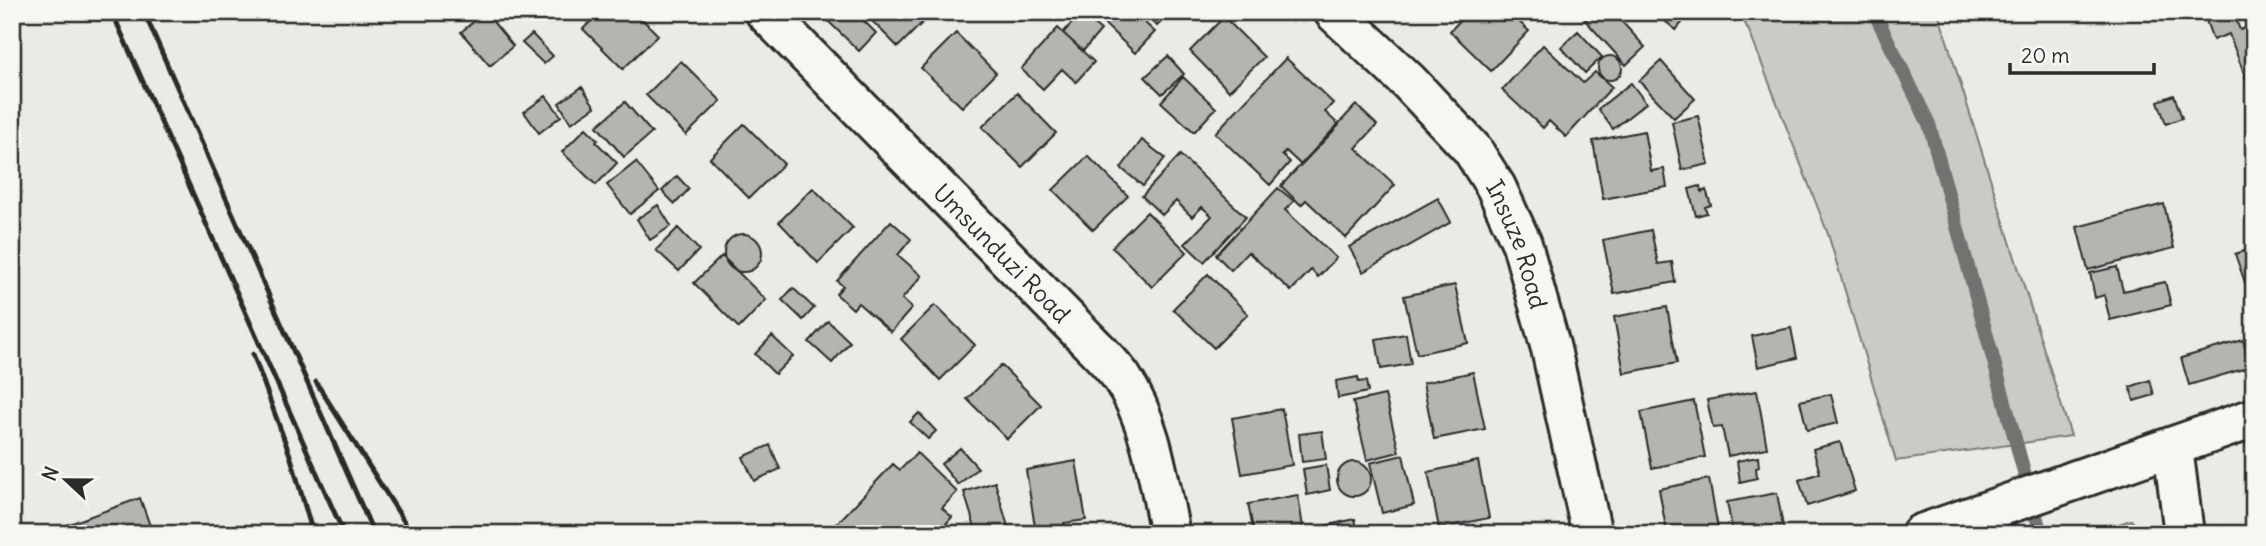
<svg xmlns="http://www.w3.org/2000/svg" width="2266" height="546" font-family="Delius,sans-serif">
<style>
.green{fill:#cacac7;stroke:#7a7a79;stroke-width:2}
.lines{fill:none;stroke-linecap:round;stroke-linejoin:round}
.stream{stroke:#727270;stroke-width:14}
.building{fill:#b4b4b1;stroke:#2b2b2b;stroke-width:2}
.minor-casing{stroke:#2b2b2b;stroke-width:44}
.minor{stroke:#f6f6f2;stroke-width:38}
.rail{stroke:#2b2b2b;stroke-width:5}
.labels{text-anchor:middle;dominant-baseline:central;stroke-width:5;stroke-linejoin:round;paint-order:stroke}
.street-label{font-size:24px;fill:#2b2b2b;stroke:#f6f6f2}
</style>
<rect width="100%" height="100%" fill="#eaeae6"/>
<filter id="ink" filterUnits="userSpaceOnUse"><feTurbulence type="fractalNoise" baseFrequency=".0143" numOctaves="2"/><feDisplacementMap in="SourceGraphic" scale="14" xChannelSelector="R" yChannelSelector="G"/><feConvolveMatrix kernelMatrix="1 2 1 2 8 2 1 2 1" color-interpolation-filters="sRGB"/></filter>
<g filter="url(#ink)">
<path class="green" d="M1739 12H1938L2071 436 1896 461 1828 234 1749 31Z
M2131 520 2145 534H2088Z"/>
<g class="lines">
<path class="stream" d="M1874 12 1929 124 2041 534"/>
</g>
<path class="building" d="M485 12 513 46 490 66 461 32Z
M600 12H635L658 35 623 69 583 29Z
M836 12H855L876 33 859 51 828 21Z
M863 12H932V13L898 47Z
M1092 12H1133L1155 32 1135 53Z
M1144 12H1171L1157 26Z
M1468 12H1509L1529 31 1491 71 1450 31Z
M1594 12H1613L1645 47 1626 65 1585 20Z
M1672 12 1690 13 1676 30 1665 21Z
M2203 12H2233L2240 30 2254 25V100L2229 34 2213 40Z
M1081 13 1101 30 1083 51 1063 33Z
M1224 17 1264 57 1229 91 1190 51Z
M1058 28 1094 62 1076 82 1062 69 1043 89 1021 69Z
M1578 31 1602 57 1585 73 1561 47Z
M956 33 996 73 962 107 921 68Z
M532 34 553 56 544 64 522 43Z
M1543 45 1583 83 1595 72 1612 87 1566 137 1549 121 1543 128 1502 90Z
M1598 68a12 12 0 1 1 24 0a12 12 0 1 1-24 0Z
M1168 56 1184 74 1162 94 1145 77Z
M1286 58 1333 103 1325 112 1339 125 1301 165 1286 151 1282 155 1290 162 1270 185 1215 133Z
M681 61 721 101 686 135 646 95Z
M1661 61 1695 99 1674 118 1639 81Z
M1183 77 1216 108 1194 132 1161 102Z
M1631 83 1646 103 1613 129 1598 109Z
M582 87 595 107 571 123 559 103Z
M1017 93 1056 133 1022 167 982 127Z
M2174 95 2182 118 2166 124 2158 101Z
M546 96 561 116 539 133 524 112Z
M625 102 652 133 624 157 597 126Z
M1356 105 1377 125 1356 148 1395 185 1346 238 1306 200 1301 205 1281 186Z
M1698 116 1709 164 1682 170 1672 122Z
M744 124 784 164 749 198 710 158Z
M586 128 598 140 596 142 617 163 596 185 562 152Z
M1644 131 1651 171 1664 169 1667 187 1603 199 1593 141Z
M1142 140 1165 158 1143 186 1121 168Z
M1180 155 1246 217 1204 262 1185 244 1212 216 1202 207 1192 217 1176 201 1162 215 1142 196Z
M1088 156 1128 196 1093 230 1053 190Z
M636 162 659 191 630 214 607 185Z
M677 176 689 189 675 204 662 191Z
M1700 186 1702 192 1706 190 1711 205 1705 207 1707 213 1696 216 1689 189Z
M813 188 853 228 818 263 779 222Z
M1278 188 1294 201 1285 210 1336 258 1318 277 1311 270 1291 291 1248 252 1231 270 1216 255Z
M1438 198 1451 222 1363 272 1349 247Z
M2164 204 2174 248 2088 270 2077 227Z
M658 205 671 226 650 240 637 219Z
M1147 212 1187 252 1152 287 1112 247Z
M891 221 911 239 898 255 922 276 902 299 912 308 891 332 858 303 853 309 836 294 843 286 837 281Z
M678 228 699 250 679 271 656 250Z
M1651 230 1658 264 1672 262 1675 282 1614 294 1603 240Z
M724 253a19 19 0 1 1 38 0a19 19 0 1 1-38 0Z
M2254 248V308L2235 254Z
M722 256 766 300 739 328 694 283Z
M2117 267 2123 291 2165 282 2171 305 2110 320 2104 295 2095 298 2090 273Z
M1208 274 1248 314 1214 348 1173 309Z
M1455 285 1468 343 1417 354 1404 296Z
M793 288 814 308 803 320 782 300Z
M935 305 975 345 940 380 901 339Z
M1667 307 1677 363 1624 373 1614 317Z
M828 321 850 342 832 363 809 342Z
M1791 328 1797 358 1758 367 1752 336Z
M1406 334 1411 364 1381 369 1376 339Z
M772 336 793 356 775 374 755 354Z
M2243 340 2250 367 2189 385 2181 358Z
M1001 365 1041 405 1007 439 967 399Z
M1473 372 1485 429 1434 439 1423 383Z
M1358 377 1359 382 1366 381 1368 392 1338 398 1336 381Z
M2150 380 2154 395 2134 401 2130 387Z
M1757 391 1767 448 1728 456 1722 427 1713 428 1707 400Z
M1831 394 1838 423 1807 430 1800 401Z
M1385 395 1399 452 1367 460 1353 402Z
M1694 401 1705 457 1652 468 1641 412Z
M1282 409 1292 465 1242 474 1232 418Z
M919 413 936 431 928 439 910 422Z
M1322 431 1326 459 1302 462 1299 434Z
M1840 442 1855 491 1807 506 1799 480 1820 473 1813 449Z
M770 445 780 469 754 481 743 457Z
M960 448 978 468 958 485 941 464Z
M917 453 957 492 942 508 952 517 937 534 922 532 920 534H827L893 464 900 470Z
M1403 455 1414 505 1382 513 1370 463Z
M1758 457 1759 467 1756 468 1757 478 1740 482 1737 461Z
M1076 461 1086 520 1064 523 1066 534H1040L1039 526 1035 527 1026 470Z
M1478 461 1489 518 1439 528 1428 472Z
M1337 479a17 17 0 1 1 34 0a17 17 0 1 1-34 0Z
M1326 465 1330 490 1307 495 1303 469Z
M1709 479 1719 534H1667L1659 489Z
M995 482 1009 530 997 534H977L964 492Z
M1777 493 1784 532 1733 534 1727 502Z
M1298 495 1304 534H1254L1248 504Z
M140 498 153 534H42Z
M1355 519 1358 534H1307L1306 530Z"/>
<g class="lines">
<g class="minor-casing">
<g id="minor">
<path id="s1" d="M765 12 1078 330C1092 345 1110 361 1122 378 1152 423 1159 482 1170 534"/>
<path id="s2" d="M1334 12 1409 82 1472 149 1496 187 1522 244 1551 349 1592 534"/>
<path d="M2173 448 2184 534"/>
<path d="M1921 534 2254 418"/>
</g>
</g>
<use href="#minor" class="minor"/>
<path class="rail" d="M112 12 344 534
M144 12 374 534
M253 354 291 458 313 534
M316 382 412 534"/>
</g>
</g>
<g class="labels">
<g class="street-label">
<text stroke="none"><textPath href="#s2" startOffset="301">Insuze Road</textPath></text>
<text stroke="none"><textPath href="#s1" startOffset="338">Umsunduzi Road</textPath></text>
</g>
</g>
<rect width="2266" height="546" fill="none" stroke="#f6f6f2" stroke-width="42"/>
<rect x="21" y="21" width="2224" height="504" fill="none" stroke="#2b2b2b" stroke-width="2.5" filter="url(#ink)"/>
<g transform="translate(66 480) rotate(292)" stroke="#f6f6f2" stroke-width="5" paint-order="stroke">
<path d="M0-5L12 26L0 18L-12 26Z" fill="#2b2b2b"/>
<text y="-10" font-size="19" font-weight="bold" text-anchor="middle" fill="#2b2b2b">N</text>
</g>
<path d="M2010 63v10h144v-10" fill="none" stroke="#2b2b2b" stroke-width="3.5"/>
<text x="2021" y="63" font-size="21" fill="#2b2b2b" stroke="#f6f6f2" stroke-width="5" paint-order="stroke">20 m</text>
</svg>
